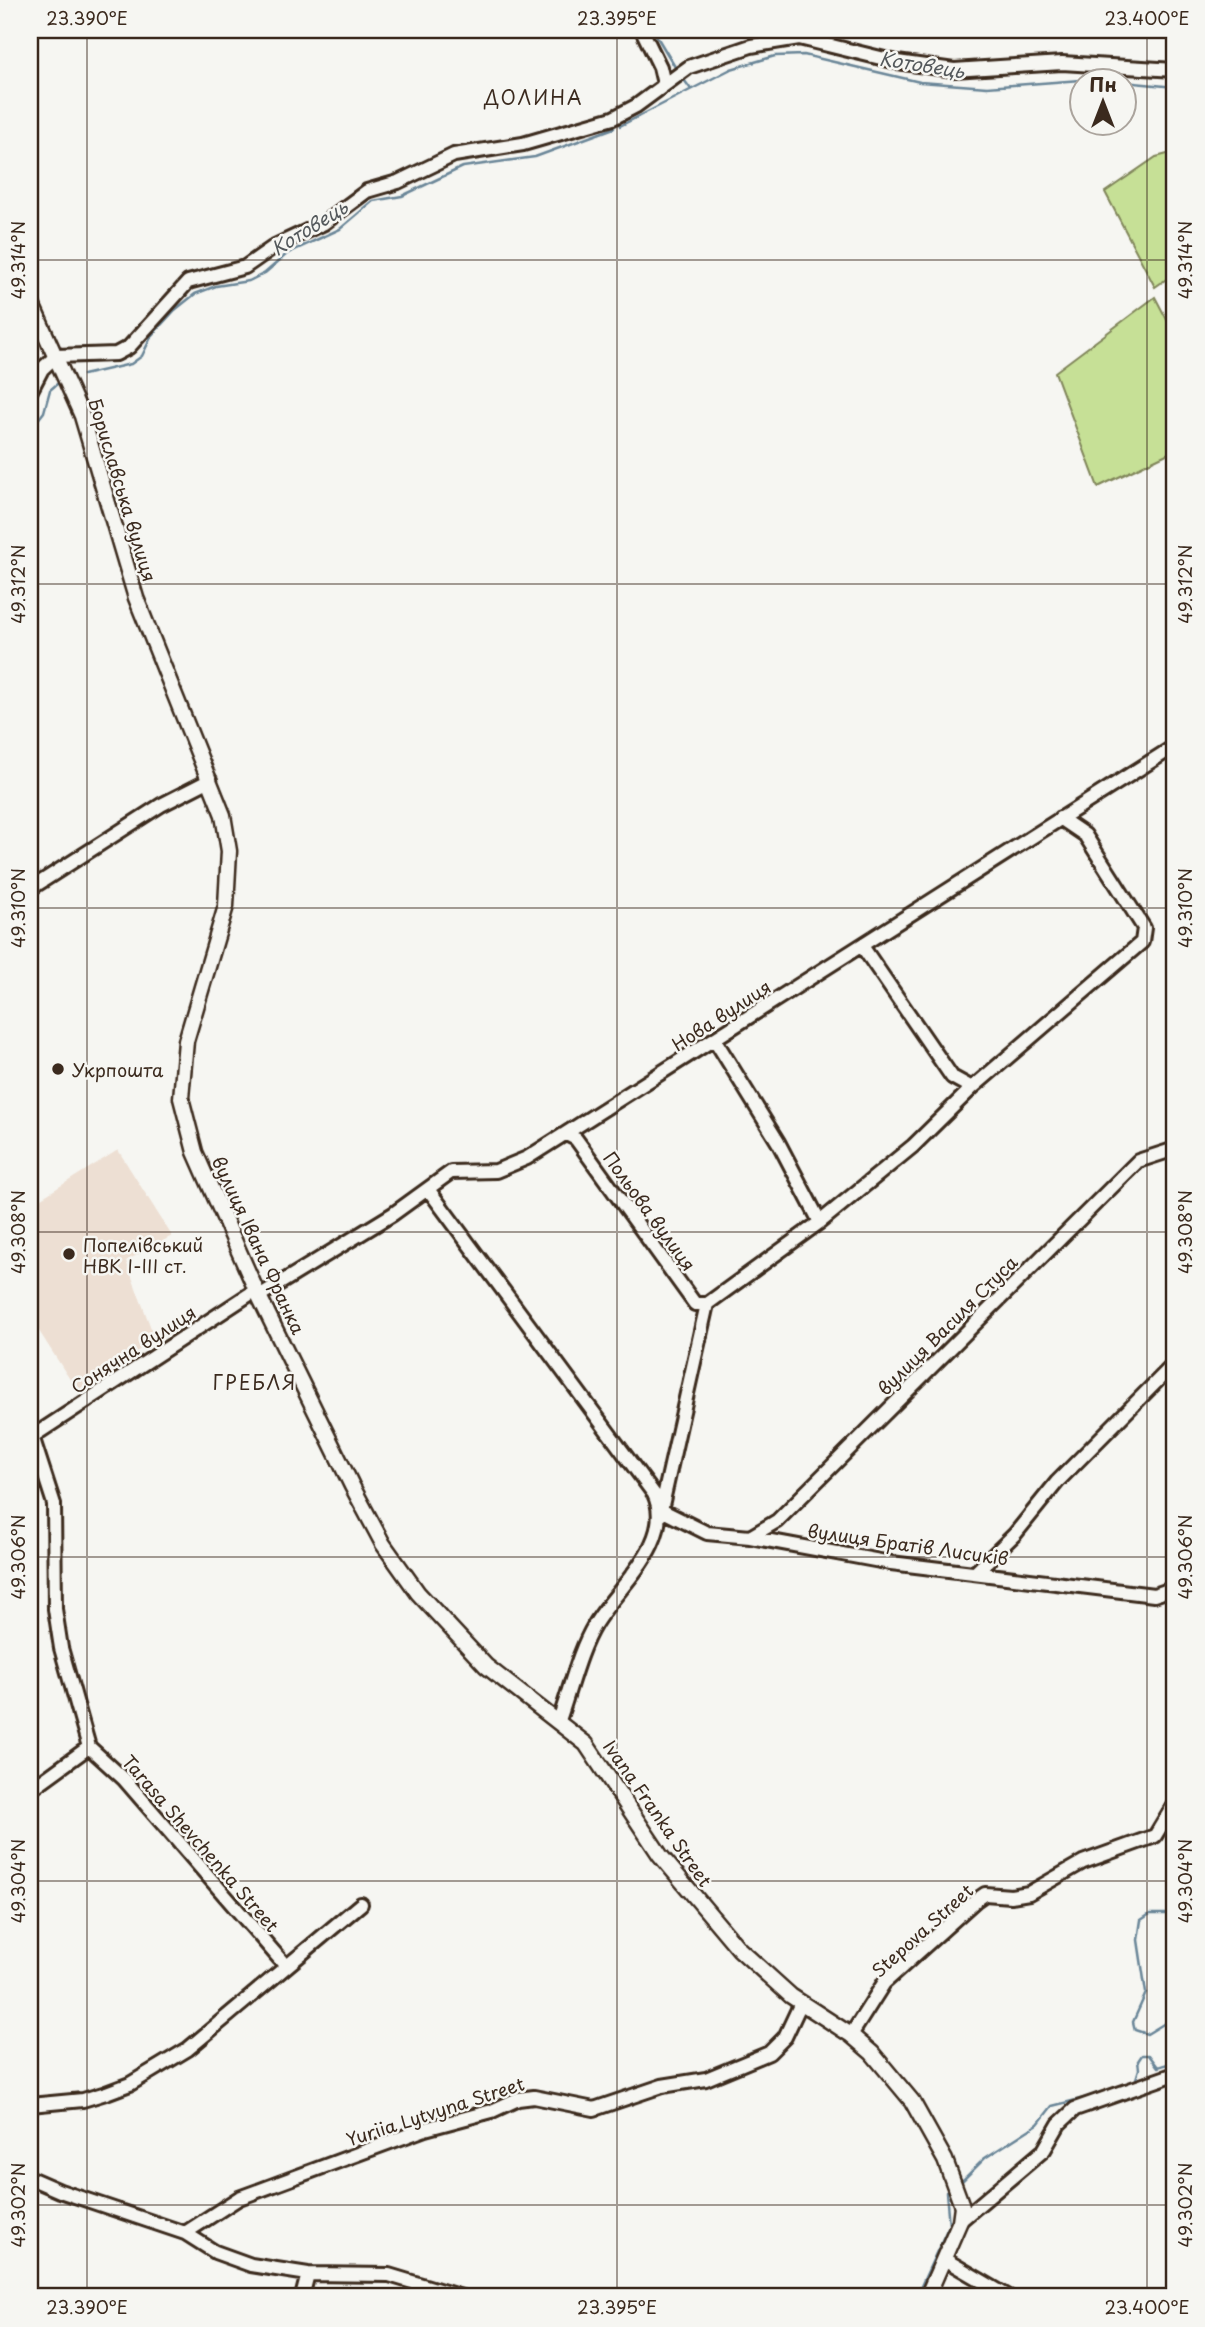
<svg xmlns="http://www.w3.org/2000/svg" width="1205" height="2327" font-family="'Playpen Sans',sans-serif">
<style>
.built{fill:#eddfd3}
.green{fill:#c6e096;stroke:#80855a;stroke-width:2}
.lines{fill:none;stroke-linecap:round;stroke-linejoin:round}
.stream{stroke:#6a8698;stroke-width:2.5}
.minor-casing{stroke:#3b2a1e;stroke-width:18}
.major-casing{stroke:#3b2a1e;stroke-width:19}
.minor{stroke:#f6f6f2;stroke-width:12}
.major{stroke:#f6f6f2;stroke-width:14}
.ticks{fill:none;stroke:#3b2a1e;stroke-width:2;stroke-opacity:0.45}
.poi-dot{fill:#3b2a1e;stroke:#f6f6f2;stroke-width:2.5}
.labels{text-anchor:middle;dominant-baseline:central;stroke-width:5;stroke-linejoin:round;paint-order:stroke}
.street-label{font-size:18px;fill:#3b2a1e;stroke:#f6f6f2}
.poi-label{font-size:18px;fill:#3b2a1e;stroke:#f6f6f2;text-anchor:start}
.water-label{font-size:19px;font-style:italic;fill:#53585b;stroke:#f6f6f2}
.neighbourhood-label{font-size:19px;letter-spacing:2px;fill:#3b2a1e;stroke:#f6f6f2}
.neatline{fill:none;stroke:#3b2a1e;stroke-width:2.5}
.ticks-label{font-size:18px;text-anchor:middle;fill:#3b2a1e}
</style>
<rect width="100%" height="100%" fill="#f6f6f2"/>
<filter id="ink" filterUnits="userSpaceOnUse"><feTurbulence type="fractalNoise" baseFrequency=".0143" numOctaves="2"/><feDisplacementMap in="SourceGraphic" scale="14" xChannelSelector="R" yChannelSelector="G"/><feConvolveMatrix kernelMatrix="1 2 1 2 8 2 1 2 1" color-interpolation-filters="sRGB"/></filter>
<g filter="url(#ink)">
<path class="built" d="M118 1150 172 1236 126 1261 155 1339 78 1392 30 1317V1205Z"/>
<path class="green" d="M1175 152V273L1155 287 1105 192 1156 157Z
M1155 297 1175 335V450L1098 487 1055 372Z"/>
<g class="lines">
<path class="stream" d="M653 30 678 72
M682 77 690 88
M1124 82 1175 87
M620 126 731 69 775 56 804 55 920 82 987 87 1094 79 1112 80
M83 375 131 364 142 356 152 335 175 310 195 294 216 286 249 281 265 273 288 253 340 229 373 201 402 196 463 167 535 157 614 128
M30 430 44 412 50 390 57 384
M1175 1914H1150L1141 1920 1138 1940 1146 1993 1133 2022 1135 2030 1147 2034 1175 2017
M1135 2082 1139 2069 1138 2061 1142 2055H1149L1158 2067 1171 2063 1175 2058
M960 2183 985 2158 1038 2124 1052 2106 1104 2093
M916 2297 949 2225 946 2192 949 2191"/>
<g class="minor-casing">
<path id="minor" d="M642 30 660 67 664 84
M30 392 42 369 56 356 116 354 129 347 188 282 245 267 275 246 324 223 367 191 398 182 454 155 523 144 613 118 636 106 689 67 751 46 799 38 897 62 954 70 1062 63 1175 70
M1060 818 1085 835 1144 928 1142 942 972 1088 913 1146 820 1222 707 1304 661 1510 707 1533 750 1537 891 1563 1154 1595 1175 1588
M30 889 161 805 210 780
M862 946 952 1077 972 1088
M715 1040 778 1142 820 1222
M566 1134 576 1139 695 1304H707
M428 1189 654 1494C676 1541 617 1587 595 1624 578 1652 570 1690 559 1720
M259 1296 393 1214 451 1172 496 1171 527 1158 1175 746
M32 1436 54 1504 55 1609 61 1648 89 1747 124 1779 285 1965
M30 1438 256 1290
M750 1537 777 1521 1138 1161 1175 1149
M976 1572 1015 1534 1057 1482 1175 1363
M30 1790 89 1747
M851 2035 884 1983 975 1901 985 1894 1011 1896 1029 1893 1083 1862 1155 1836 1175 1803
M30 2105 83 2100 106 2093 130 2084 188 2049 361 1904
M30 2178 60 2191 185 2233 215 2252 251 2265 308 2274 389 2275 462 2297
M960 2221 1044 2150 1059 2124 1075 2109 1175 2074
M185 2233 239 2198 425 2129 492 2111 518 2099 534 2097 594 2109 662 2086 706 2079 769 2053 785 2037 801 2003
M944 2259 1009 2297
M302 2297 308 2274"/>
</g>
<g class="major-casing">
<path id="major" d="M30 300 82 416 136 598 223 815 229 851 226 906 186 1041 181 1098 195 1152 256 1290 352 1486 383 1544 418 1593 486 1666 586 1744 660 1855 739 1949 791 1996 851 2035 872 2053 912 2101 945 2160 962 2206 960 2221 927 2297"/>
</g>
<use href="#minor" class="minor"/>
<use href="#major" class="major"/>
</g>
</g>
<path class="ticks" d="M87 30V2297M617 30V2297M1147 30V2297M30 260H1175M30 584H1175M30 908H1175M30 1232H1175M30 1557H1175M30 1881H1175M30 2205H1175"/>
<g class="poi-dot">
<circle cx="58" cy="1069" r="7"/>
<circle cx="69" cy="1254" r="7"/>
</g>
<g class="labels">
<g class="street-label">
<text transform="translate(123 490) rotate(73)">Бориславська вулиця</text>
<text transform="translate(721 1015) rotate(-33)">Нова вулиця</text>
<text transform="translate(650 1211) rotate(54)">Польова вулиця</text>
<text transform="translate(259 1245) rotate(65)">вулиця Івана Франка</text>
<text transform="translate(947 1325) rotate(-45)">вулиця Василя Стуса</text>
<text transform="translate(133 1349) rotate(-33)">Сонячна вулиця</text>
<text transform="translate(908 1544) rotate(8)">вулиця Братів Лисиків</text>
<text transform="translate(658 1813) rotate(55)">Ivana Franka Street</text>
<text transform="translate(201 1843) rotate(49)">Tarasa Shevchenka Street</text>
<text transform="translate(922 1930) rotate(-42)">Stepova Street</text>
<text transform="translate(435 2111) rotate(-18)">Yuriia Lytvyna Street</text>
</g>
<g class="poi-label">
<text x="72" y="1069">Укрпошта</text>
<text x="83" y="1244">Попелівський<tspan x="83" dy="21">НВК І-ІІІ ст.</tspan></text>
</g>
<g class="water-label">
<text transform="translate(922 64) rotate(9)">Котовець</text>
<text transform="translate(309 227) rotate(-32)">Котовець</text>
</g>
<g class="neighbourhood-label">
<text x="534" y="97">ДОЛИНА</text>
<text x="255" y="1382">ГРЕБЛЯ</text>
</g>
</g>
<rect width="1205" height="2327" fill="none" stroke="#f6f6f2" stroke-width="77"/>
<g transform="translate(1103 102)"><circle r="33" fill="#f6f6f2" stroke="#aba49d" stroke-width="2"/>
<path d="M0-5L12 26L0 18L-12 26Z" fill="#3b2a1e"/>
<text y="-10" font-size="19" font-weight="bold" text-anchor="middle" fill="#3b2a1e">Пн</text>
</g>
<rect x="38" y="38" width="1128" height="2250" class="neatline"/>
<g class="ticks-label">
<text x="87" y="25">23.390°E</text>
<text x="617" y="25">23.395°E</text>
<text x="1147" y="25">23.400°E</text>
<text transform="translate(19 260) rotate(-90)" y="6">49.314°N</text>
<text transform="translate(1186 260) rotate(-90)" y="6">49.314°N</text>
<text transform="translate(19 584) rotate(-90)" y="6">49.312°N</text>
<text transform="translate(1186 584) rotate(-90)" y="6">49.312°N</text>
<text transform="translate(19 908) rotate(-90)" y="6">49.310°N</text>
<text transform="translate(1186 908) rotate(-90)" y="6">49.310°N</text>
<text transform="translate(19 1232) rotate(-90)" y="6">49.308°N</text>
<text transform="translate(1186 1232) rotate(-90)" y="6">49.308°N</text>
<text transform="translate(19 1557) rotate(-90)" y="6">49.306°N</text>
<text transform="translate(1186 1557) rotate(-90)" y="6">49.306°N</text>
<text transform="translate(19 1881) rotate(-90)" y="6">49.304°N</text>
<text transform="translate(1186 1881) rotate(-90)" y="6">49.304°N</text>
<text transform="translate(19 2205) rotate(-90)" y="6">49.302°N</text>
<text transform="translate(1186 2205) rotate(-90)" y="6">49.302°N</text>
<text x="87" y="2314">23.390°E</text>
<text x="617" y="2314">23.395°E</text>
<text x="1147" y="2314">23.400°E</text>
</g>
</svg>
